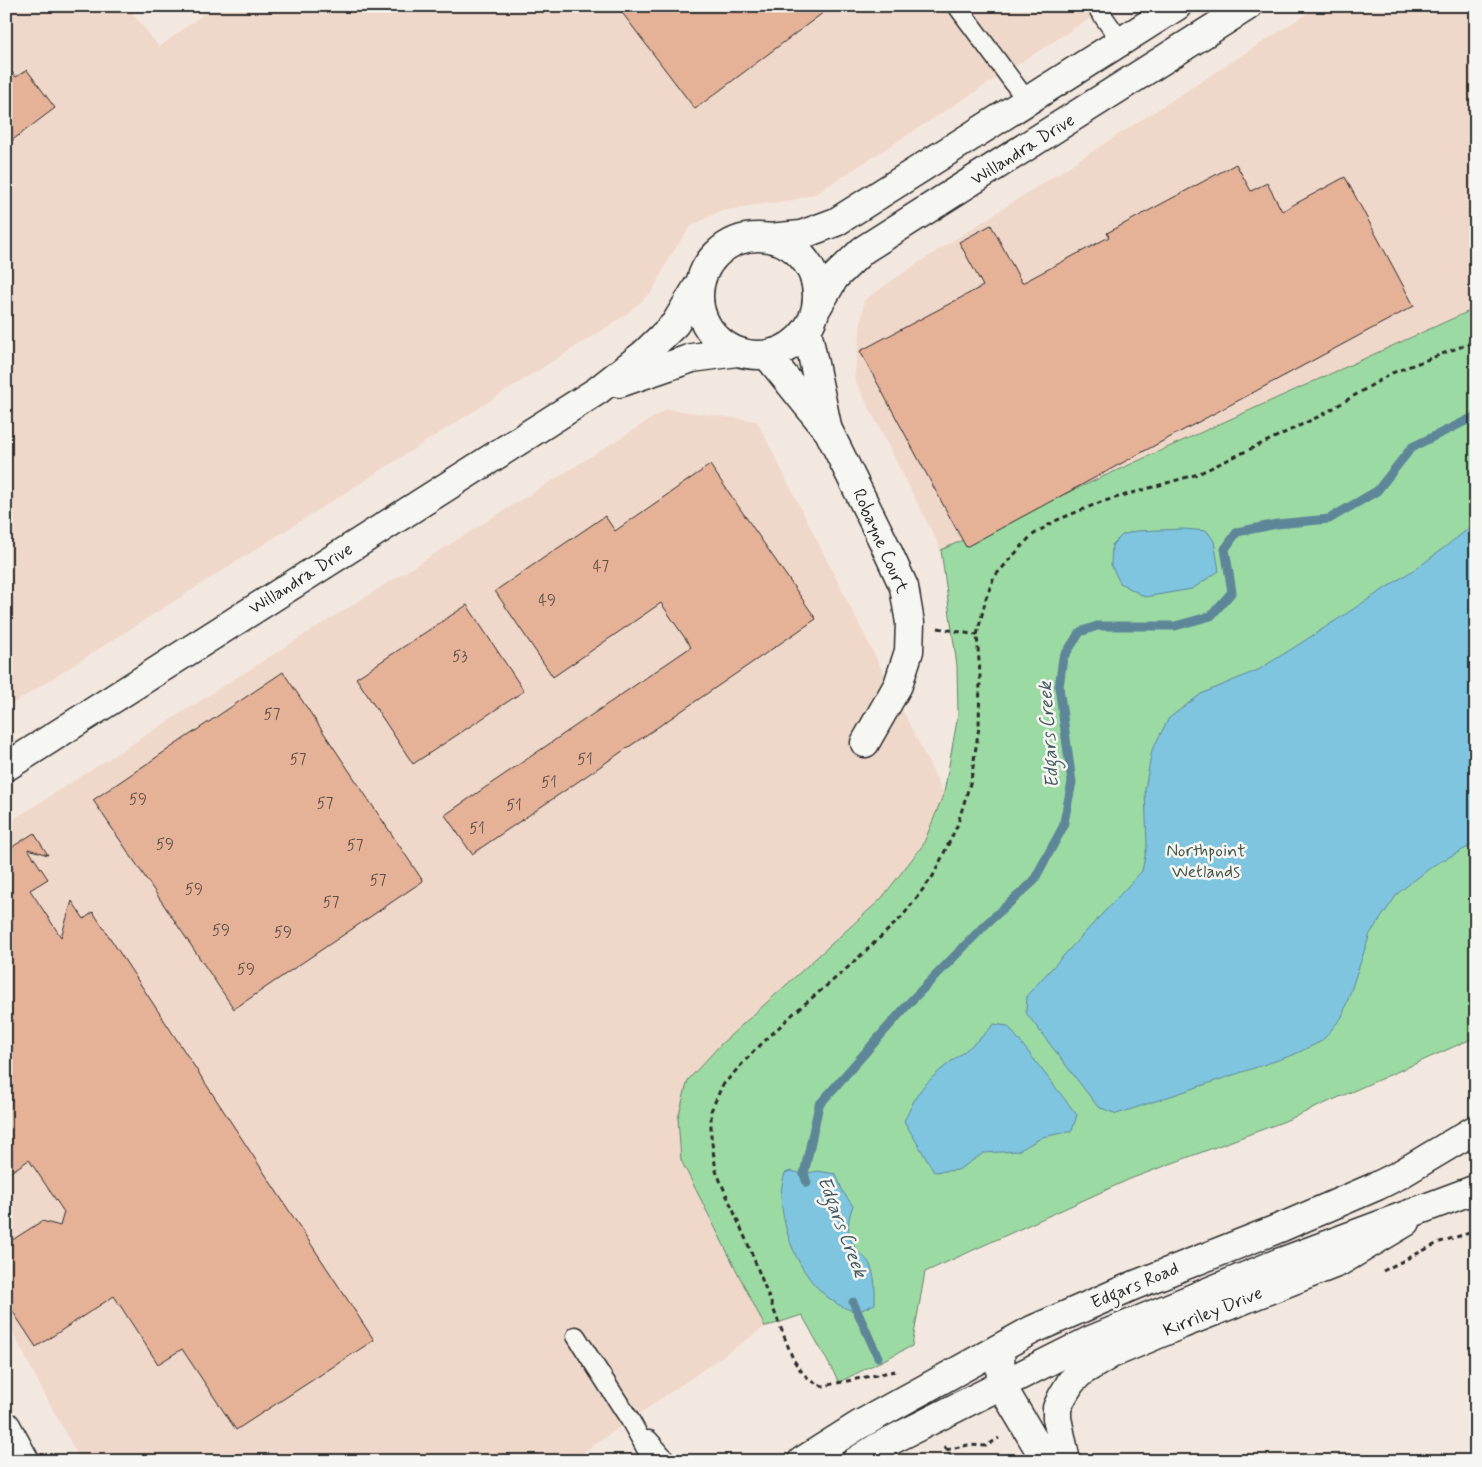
<svg xmlns="http://www.w3.org/2000/svg" width="1482" height="1467" font-family="Mynerve,sans-serif">
<style>
.built{fill:#efd8ca}
.green{fill:#9cdaa3;stroke:#648267}
.water{fill:#7fc5e0;stroke:#5d8798}
.lines{fill:none;stroke-linecap:round;stroke-linejoin:round}
.stream{stroke:#5d8798;stroke-width:9}
.building{fill:#e5b298;stroke:#2b2b2b}
.service-casing{stroke:#2b2b2b;stroke-width:21}
.minor-casing{stroke:#2b2b2b;stroke-width:31}
.primary-casing{stroke:#2b2b2b;stroke-width:31}
.path{stroke:#2b2b2b;stroke-width:3;stroke-dasharray:5 4;stroke-linecap:butt}
.service{stroke:#f6f6f2;stroke-width:18}
.minor{stroke:#f6f6f2;stroke-width:28}
.primary{stroke:#f6f6f2;stroke-width:28}
.labels{text-anchor:middle;dominant-baseline:central;stroke-width:5;stroke-linejoin:round;paint-order:stroke}
.number-label{font-size:15px;fill:#5a4d46}
.street-label{font-size:18px;fill:#2b2b2b;stroke:#f6f6f2}
.park-label{font-size:18px;fill:#475749;stroke:#f6f6f2}
.water-label{font-size:19px;font-style:italic;fill:#445961;stroke:#f6f6f2}
</style>
<rect width="100%" height="100%" fill="#f3e8e0"/>
<filter id="ink" filterUnits="userSpaceOnUse"><feTurbulence type="fractalNoise" baseFrequency=".02" numOctaves="2"/><feDisplacementMap in="SourceGraphic" scale="10" xChannelSelector="R" yChannelSelector="G"/><feConvolveMatrix kernelMatrix="1 2 1 2 8 2 1 2 1" color-interpolation-filters="sRGB"/></filter>
<g filter="url(#ink)">
<path class="built" d="M6 6H127L159 47 214 6H1109L817 193 787 202 769 203 720 211 691 226 669 258 653 291 624 316 6 708Z
M1319 6H1476V308L941 550 854 378 864 300 918 263Z
M667 409 757 421 944 793 923 845 881 899 721 1044 681 1160 765 1327 571 1461H82L77 1454 39 1384 6 1319V824L280 650Z"/>
<path class="green" d="M1476 308V1037L1285 1121 1130 1179 925 1272 912 1346 839 1382 802 1315 765 1327 681 1160 678 1118 688 1080 721 1044 881 899 923 845 944 793 958 715 957 666 941 550Z"/>
<path class="water" d="M1476 523V843L1434 865 1398 893 1370 934 1342 1017 1322 1041 1293 1055 1117 1114 1098 1107 1026 1013 1027 995 1142 871 1147 846 1145 789 1152 750 1169 718 1201 694 1258 670 1298 645 1424 563Z
M1183 529 1207 531 1214 541 1219 571 1192 589 1145 597 1120 583 1111 565 1112 545 1122 535 1136 531Z
M994 1024 1008 1026 1077 1115 1072 1131 1043 1137 1018 1151 984 1153 958 1170 934 1172 904 1121C910 1110 915 1096 923 1087 944 1063 974 1048 994 1024Z
M791 1171 804 1174 818 1171 836 1174 843 1192 853 1206C847 1220 846 1237 857 1250 861 1255 868 1259 870 1265 876 1278 875 1291 875 1304L857 1312C851 1310 844 1308 839 1305 802 1284 783 1236 781 1196 781 1188 783 1180 785 1173Z"/>
<g class="lines">
<path class="stream" d="M807 1183 804 1174 819 1105 910 1002 986 924 1033 882 1063 827 1072 782 1059 687 1063 658 1080 632 1097 626H1175L1211 616 1232 592 1225 549 1237 532 1277 524 1329 519 1377 491 1412 447 1476 416
M853 1302 878 1357"/>
</g>
<path class="building" d="M617 6H832L695 109Z
M6 65 16 77 27 70 55 108 6 145Z
M1236 164 1251 191 1267 183 1282 211 1345 177 1414 306 966 547 860 351 983 286 959 242 991 225 1022 283 1109 237 1107 233Z
M710 465 816 619 472 854 445 815 691 647 661 603 553 677 495 591 605 516 615 531Z
M467 605 524 691 413 764 356 678Z
M283 672 423 881 234 1009 93 800Z
M34 833 48 855 28 849 48 879 30 890 61 937 72 901 84 919 93 912 374 1340 236 1430 182 1349 158 1364 114 1296 36 1347 6 1301V1244L42 1221 60 1226 64 1212 29 1160 6 1175V938L9 936 6 931V851Z"/>
<g class="lines">
<g class="service-casing">
<path id="service" d="M957 6 1027 101
M1096 6 1121 42
M576 1336 630 1420 653 1461
M649 1440 667 1461"/>
</g>
<g class="minor-casing">
<path id="minor" d="M699 296a59 59 0 1 1 118 0a59 59 0 1 1-118 0Z
M769 238 801 235 836 222 1177 6
M815 311 835 277 863 250 1248 6
M807 330 827 426
M767 355 829 432 883 541 904 587 910 623 909 651 898 685 865 743
M619 383 692 358 737 352
M6 767 597 391 644 354 675 324 701 281
M1000 1348 1001 1385 1046 1461
M6 1426 25 1461
M1066 1461 1057 1418V1408L1062 1397 1071 1382 1081 1372 1111 1354 1182 1324 1339 1262 1406 1222"/>
</g>
<g class="primary-casing">
<path id="primary" d="M802 1461 859 1425 1032 1330 1135 1285 1282 1227 1377 1186 1399 1175 1476 1129
M856 1461 878 1447 1091 1340 1278 1263 1476 1189"/>
</g>
<path class="path" d="M938 628 977 635
M1383 1271 1440 1242 1476 1231
M895 1371 823 1386C808 1381 801 1372 793 1359L750 1249 716 1171 711 1136V1111L722 1086 752 1053 794 1013 844 971 902 917 933 876 957 826 971 780 979 727 980 674 977 635 986 598 994 577 1031 536 1055 521 1101 502 1198 474 1322 415 1392 373 1476 341
M944 1446 955 1461
M946 1450 968 1445 986 1446 999 1438"/>
<use href="#service" class="service"/>
<use href="#minor" class="minor"/>
<use href="#primary" class="primary"/>
</g>
</g>
<g class="labels">
<g class="number-label">
<text x="601" y="567">47</text>
<text x="547" y="601">49</text>
<text x="460" y="657">53</text>
<text x="272" y="715">57</text>
<text x="298" y="760">57</text>
<text x="585" y="760">51</text>
<text x="549" y="783">51</text>
<text x="138" y="800">59</text>
<text x="325" y="804">57</text>
<text x="514" y="806">51</text>
<text x="477" y="829">51</text>
<text x="165" y="845">59</text>
<text x="355" y="846">57</text>
<text x="378" y="881">57</text>
<text x="194" y="890">59</text>
<text x="331" y="903">57</text>
<text x="221" y="931">59</text>
<text x="283" y="933">59</text>
<text x="246" y="970">59</text>
</g>
<g class="street-label">
<text transform="translate(1023 150) rotate(-32)">Willandra Drive</text>
<text transform="translate(880 541) rotate(66)">Robayne Court</text>
<text transform="translate(301 579) rotate(-32)">Willandra Drive</text>
<text transform="translate(1135 1286) rotate(-23)">Edgars Road</text>
<text transform="translate(1213 1312) rotate(-22)">Kirriley Drive</text>
</g>
<g class="park-label">
<text x="1206" y="851">Northpoint<tspan x="1206" dy="21">Wetlands</tspan></text>
</g>
<g class="water-label">
<text transform="translate(1049 735) rotate(-94)">Edgars Creek</text>
<text transform="translate(842 1227) rotate(69)">Edgars Creek</text>
</g>
</g>
<rect width="1482" height="1467" fill="none" stroke="#f6f6f2" stroke-width="25"/>
<rect x="12" y="12" width="1457" height="1442" fill="none" stroke="#2b2b2b" stroke-width="2" filter="url(#ink)"/>
</svg>
